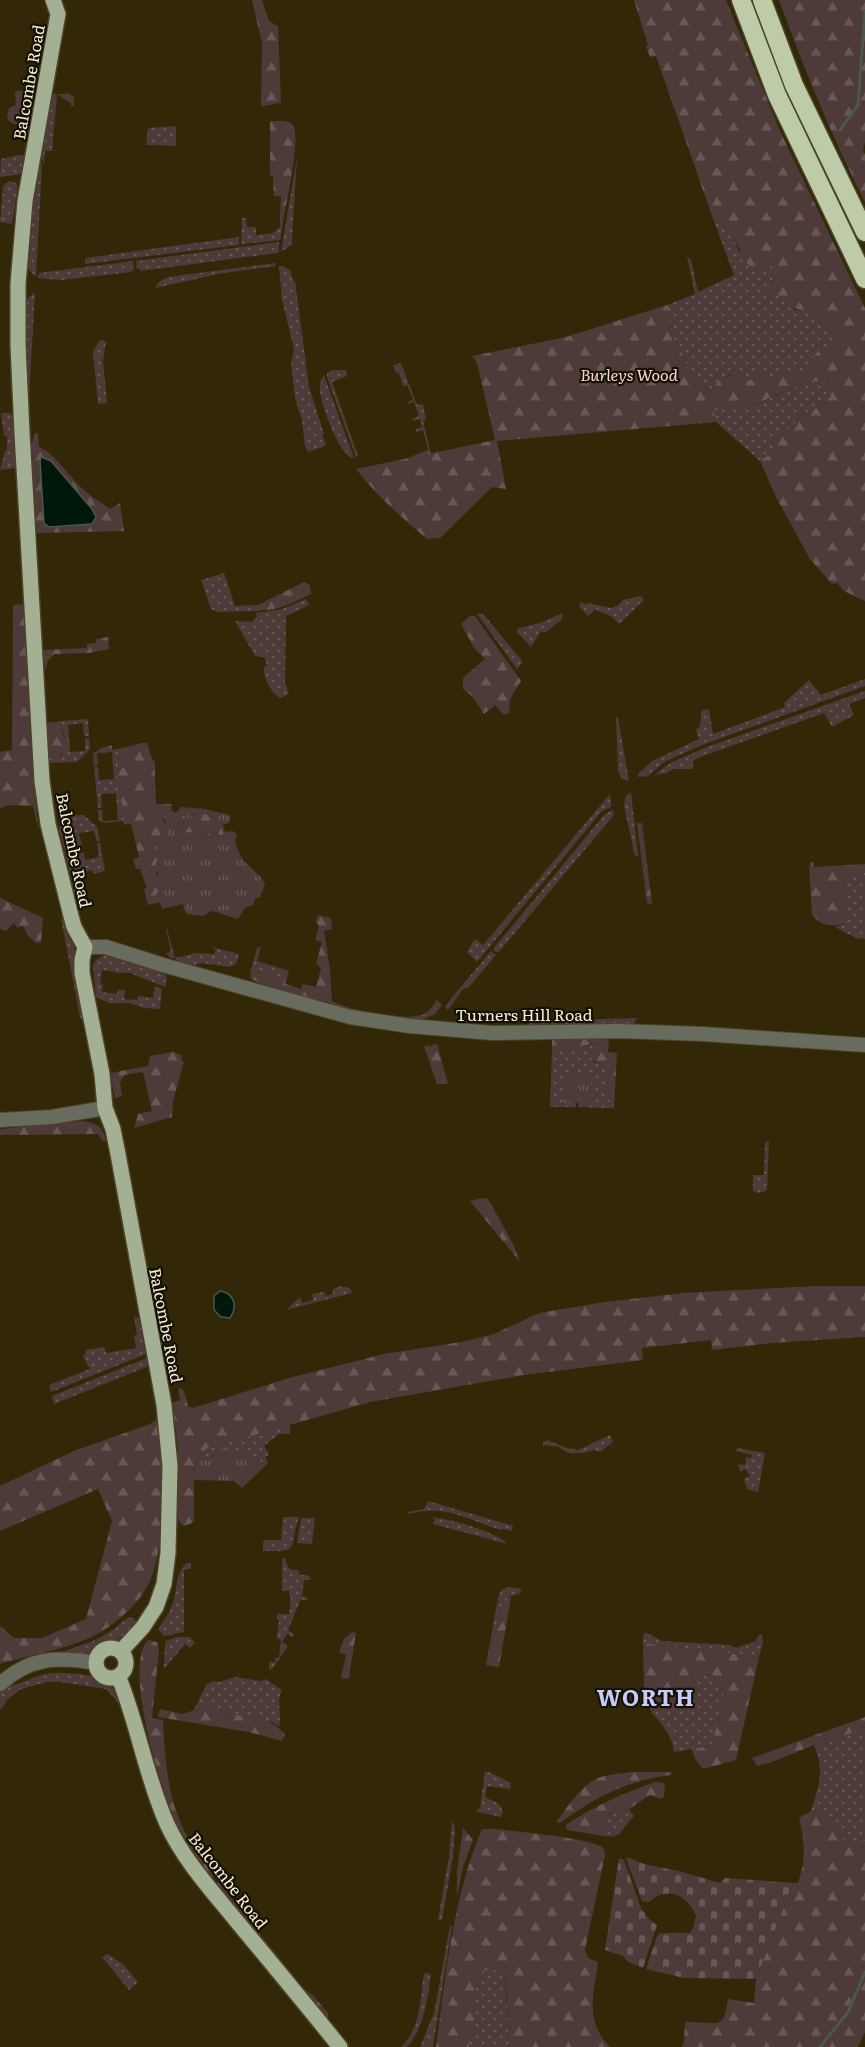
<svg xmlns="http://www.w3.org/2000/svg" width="865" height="2047" font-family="Literata,serif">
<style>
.grass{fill:url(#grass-dots)}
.forest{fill:url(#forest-firs)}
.cemetery{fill:url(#cemetery-stones)}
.park{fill:url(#park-tufts);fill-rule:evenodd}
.water{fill:#00180c;stroke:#49584a;stroke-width:1.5}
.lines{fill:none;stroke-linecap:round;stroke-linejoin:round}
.stream{stroke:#49584a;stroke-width:3}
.minor-casing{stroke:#4d4425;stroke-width:16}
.major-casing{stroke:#4d4425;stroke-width:18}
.highway-casing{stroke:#4d4425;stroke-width:21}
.minor{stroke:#676c5f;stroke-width:14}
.major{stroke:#a4b093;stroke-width:15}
.highway{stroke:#bdcba8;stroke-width:18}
.labels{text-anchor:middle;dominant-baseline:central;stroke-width:4.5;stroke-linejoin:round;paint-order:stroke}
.street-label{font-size:16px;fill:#f3eddb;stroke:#161105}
.park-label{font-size:16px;font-style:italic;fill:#fcd5d3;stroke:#161105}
.district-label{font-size:22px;font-weight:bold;letter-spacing:1.5px;fill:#c5ccf7;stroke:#161105}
</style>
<defs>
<pattern id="grass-dots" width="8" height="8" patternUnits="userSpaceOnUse" patternTransform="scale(1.5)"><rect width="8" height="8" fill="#4d3a39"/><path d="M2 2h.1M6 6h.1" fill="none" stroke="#675755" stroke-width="1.8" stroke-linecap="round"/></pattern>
<pattern id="forest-firs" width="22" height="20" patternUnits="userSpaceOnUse" patternTransform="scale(1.5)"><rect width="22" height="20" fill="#4d3a39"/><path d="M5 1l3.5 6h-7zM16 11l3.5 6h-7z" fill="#675755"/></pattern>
<pattern id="cemetery-stones" width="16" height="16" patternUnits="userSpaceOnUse" patternTransform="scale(1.5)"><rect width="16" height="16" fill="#4d3a39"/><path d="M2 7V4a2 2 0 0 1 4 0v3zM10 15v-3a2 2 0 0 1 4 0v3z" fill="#675755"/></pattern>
<pattern id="park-tufts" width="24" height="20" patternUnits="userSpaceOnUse" patternTransform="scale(1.5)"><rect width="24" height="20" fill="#4d3a39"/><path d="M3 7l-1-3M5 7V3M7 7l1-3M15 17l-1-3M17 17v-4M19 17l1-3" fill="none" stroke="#675755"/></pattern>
</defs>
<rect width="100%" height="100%" fill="#322807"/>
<path class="grass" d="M67 93 74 97V106H71V103L57 94 52 151H45L44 164 40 155 50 94H66Z
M176 126V146L146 145 148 128Z
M18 155H24L25 157 22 174 0 177 1 159Z
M38 156 42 165 36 277 28 269 26 263Z
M297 157 292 239 291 245 281 252Z
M9 181 14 182 18 186 12 224 0 222 3 186Z
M280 215 284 216 280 240 241 244 242 218H246L247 227H256V235L273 233 280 227Z
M712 216 732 234 739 252 776 261 777 276 770 283 780 296 795 310H808L828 330 845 336 816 353 799 378 771 382 768 379 750 381 732 374C722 378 717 382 711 392L697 382 670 332 669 318 672 311 667 305 695 294 687 256 691 260 698 292 734 275Z
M239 237V245L85 264V258Z
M279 242V252L277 253 140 271V269H137L136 261Z
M133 261 134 269 131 272 61 280 38 278 39 273Z
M275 263 276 266 223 273 155 288 159 282 168 277Z
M283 266 290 270 293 281H295L309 387 324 434 322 435 326 444 323 447 308 452 305 446 302 420 295 398 291 365 294 349 282 300 279 267Z
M35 292 28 416 25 412V304L27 299Z
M103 340 106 342 103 361 107 403 98 404 93 352 99 341Z
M401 363 417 405 423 404 426 420 423 421 431 454 407 458 428 450 423 430 416 432 415 430 422 427 420 419 413 421 412 419 419 416 414 402 408 404 407 402 413 400 407 385 403 386 399 373H396L393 365Z
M332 370H346L347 376 332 382 358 456 356 457 327 377V373Z
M324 375 354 458H352C339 455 317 398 320 384 321 380 322 379 324 375Z
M816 380 825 381 832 389 831 396 820 407 802 414 792 427 779 436 775 443 774 451 760 461 716 422 714 411 723 407H751L808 381Z
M1 413H10L14 416 17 468 0 470 5 451 7 449V437L4 435Z
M224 573 235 606 258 605V610L261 611 218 612 211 609 201 580Z
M641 596 644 600 619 624 611 616 598 611 596 609 588 616 579 606 581 602 586 605 588 603 611 608 617 606 623 600Z
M306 599 309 605 286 616 285 682 289 694 280 698C272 694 262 676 264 667L267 665 264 657 255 656 235 621 252 622 257 616 256 613 282 609Z
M480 613 485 616 523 662 517 669 477 614Z
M563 613 562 619 545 633 541 631 531 647 517 632V629L542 622Z
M865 679V686L702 745 664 762 648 776 638 777V774L652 761 699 739 696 730 700 726 701 713 703 710 709 709 713 734 785 707 784 703 809 680 821 695Z
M865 691V698L849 704 854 715 832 727 824 713 700 757 693 761V769H673L667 773 654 775 672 762 707 747Z
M616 717H618L629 781 622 779 618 771Z
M88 719 89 736H84L83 723 68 725 70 752 85 751V738H89L90 749 77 762 50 763 49 757 52 759 61 756C63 746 69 738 61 729L62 721Z
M112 745V750L119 749 117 785 120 793 124 819 125 823H131L124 825 123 821 104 823 99 821 98 810H102L103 821 118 820 116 793 101 794 102 807 98 808 94 767H98L99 780 114 779 112 752 97 753 98 765 94 766 93 754 101 748Z
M631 792 638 856H635L624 806 625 798Z
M610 794 611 807 602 811 477 962 467 952 475 939 483 945Z
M613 810 614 815 498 953 493 949 605 814Z
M84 815 97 827 100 841 97 842 94 831 79 833 85 860 99 857 97 844 100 843 105 871 94 874 92 870 80 873 87 898 84 900 77 902 69 868 80 867C80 852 73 840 75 826L67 821 63 824 61 836 59 830 61 816Z
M865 875V939L856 938 835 927 844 924 846 918 845 905 843 900 844 880 849 876Z
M61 919H64L68 932 74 943 75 965 85 1024 80 1017Z
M166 929H167L175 958 196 953 214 954 216 950 212 947 239 954 236 964 229 967 202 963 192 966 178 963 175 958H170L166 953 171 952Z
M261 946 257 961 289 971 285 984C277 976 261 970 250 973L257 948Z
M491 951 496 955 469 987 463 989 448 1010 445 1007 449 1001Z
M104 955H109L163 972 167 977 165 987 130 973H116V972L102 970 100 983 103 984 102 992 117 994 118 990H125L124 999 137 1000 138 996 153 998 155 986 162 989 160 1009 144 1008 130 1003H109L96 997 93 965 95 961Z
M637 1018 633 1025 526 1027 531 1021Z
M597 1042 599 1044 593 1062 599 1064H608L610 1066 607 1086 610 1101 604 1108 579 1107 578 1102 576 1103V1107H550L552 1049 588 1046Z
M765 1142H769L767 1190C763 1193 757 1194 753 1191V1175H764Z
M341 1286 350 1288 352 1293 286 1310 300 1297 302 1303 313 1300 312 1294 324 1292 326 1296 333 1294V1289Z
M134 1316 139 1318 146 1354 51 1392 49 1385 90 1369 83 1356 86 1353V1350L104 1347 106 1353 136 1348 134 1336 137 1335Z
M147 1358 149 1366 54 1404 52 1396Z
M290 1423V1434H279L264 1446 269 1454 265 1458 268 1463 265 1466 259 1460 213 1455 210 1459 196 1461 206 1449Z
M610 1435 613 1442 600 1452 594 1450 583 1453H568L559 1447 544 1445 543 1449V1443L547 1440 567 1448 578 1450Z
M737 1448 765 1453 758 1492 747 1489 744 1479 750 1476 746 1469 740 1472 738 1464 745 1465 746 1457 751 1458 752 1455 736 1451Z
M428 1501 513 1526 512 1531 504 1529 501 1530C467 1520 447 1504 409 1514L408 1512 424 1509Z
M283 1517H299C288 1548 303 1552 263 1551V1542L265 1540H281Z
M428 1517C445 1517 500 1533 507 1544L433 1524 435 1519Z
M301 1518H315L312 1544 297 1543Z
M282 1558H285L288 1567 291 1570H299V1574L309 1576 311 1580H304L302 1596 308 1598 307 1601 301 1599 288 1630 294 1634 293 1637 287 1634 282 1642 288 1646 272 1669 269 1670V1662H275V1658H279L281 1639H277L279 1620H277V1614H289L291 1598H290L289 1591H282Z
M187 1563H191V1568L184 1570V1632L164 1636 158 1629C162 1622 168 1616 171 1608 177 1595 175 1571 187 1563Z
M509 1587 522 1589 519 1594 507 1597 503 1602 486 1665 498 1598 501 1590Z
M131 1617 134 1618 136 1623C123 1640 85 1664 64 1651 80 1646 96 1641 111 1631 118 1627 123 1619 131 1617Z
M645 1632 662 1641 730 1645 735 1648 756 1641 757 1637 762 1634 763 1642 759 1657 643 1643V1636Z
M176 1637H190L195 1643 190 1648 185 1644 164 1669 165 1643 166 1641Z
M52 1673C83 1673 114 1673 123 1708L106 1689 60 1682H47L21 1689 8 1699 0 1710V1690L4 1686C19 1687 35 1674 52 1673Z
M712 1675 723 1688V1705L711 1746 674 1752C672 1735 662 1724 651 1712L691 1687 699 1676Z
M236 1677 261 1681 266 1679 282 1690C276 1700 282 1716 279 1727L272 1722 241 1716 206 1706 194 1710 206 1685 213 1681 218 1682Z
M865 1727V1840H843C838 1823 828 1815 811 1811 819 1785 825 1772 814 1745L828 1743Z
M485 1771 491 1773 511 1783 510 1789 487 1786 485 1798C493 1800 501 1803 503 1812L501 1817 477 1812 478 1809H480Z
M629 1809 634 1816C618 1833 623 1840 597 1835L602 1832 608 1815 614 1812Z
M452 1821 455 1827 453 1856 442 1920H438L449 1857Z
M450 1926H452L433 2047H420L434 2013Z
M108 1954 124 1965 138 1982 129 1990 102 1957Z
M486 1970H501L505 1974 509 2047H468C480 2022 466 1989 486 1970Z
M424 1973 431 1974C427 2000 425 2026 407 2047H401C421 2029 420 1998 424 1973Z"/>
<path class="forest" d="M252 0H262L269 21 278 26 281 103C274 103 269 106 261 106L262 43Z
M634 0H726L780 131 865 308V601L844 591 837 583 832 584 810 559 776 497 760 461 774 451 775 443 779 436 792 427 802 414 820 407 831 396V389L825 381H808L750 407H723L714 411 716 422 497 441 506 489 492 487 440 538 427 539C401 517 377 496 356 469L495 440 477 363 472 356 566 337 667 305 672 311 669 318 670 332 697 382 711 392C718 379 726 375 740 373L750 381 754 374 760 370 766 372 771 382C778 372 784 368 796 372L799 377 816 353 844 336 828 330 808 310C796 310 786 308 780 296L770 294 767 288 777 276 774 268 775 263C748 288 743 248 730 233 725 227 718 221 712 216L656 56 650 57 646 46 648 45Z
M779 0H865V142L863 150 865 155V202C832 137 804 69 779 0Z
M37 90 31 121C24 126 16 126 9 121L7 117 9 108 16 105 15 91Z
M270 121C277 121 288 119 293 125 301 135 287 201 284 216L280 215 281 196H274L273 176H270Z
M35 433H38L39 447C54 452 70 478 83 489 91 497 101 502 110 509L120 503 124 531 36 533 31 446Z
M304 582 310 585 311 594C295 602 276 612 258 610V605Z
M27 590 30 735 38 828 33 806 8 805 0 809V752L12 750 13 605 25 604Z
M470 616H475L521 681 510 699 509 713 504 715 495 705 484 714 473 697 463 689V678L485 659 474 648 461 624Z
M108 637 109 649 89 653 54 654 48 661 45 671 43 650 87 648V644L96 643V639Z
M62 721 61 729 66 741 59 759H52L49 757 47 723Z
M142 743H147L152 759 155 762V783L152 788V808C162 820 175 827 164 844L154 843 159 853C159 858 156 863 156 867 157 878 157 891 161 902L148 905 144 889 147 888 140 869H136L133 859 139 857 131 824 125 823 124 819 120 793 117 785 119 749Z
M200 812 222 820 221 827 224 834 222 836 213 831 205 836 195 835 192 832 183 834 177 827C181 816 185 821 193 816 196 815 198 813 200 812Z
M67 821 73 823 75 826V841L83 862V865L69 868 61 836 63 824Z
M637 823H642L652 904 647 903Z
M811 862H813L814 867 865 864V875L849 876 844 880 843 900 848 909 845 915 847 922C835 928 821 926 812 915L809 867Z
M0 898 43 918 41 943H36L28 936 23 926 17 928 14 923 6 931 0 929Z
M318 915 331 918 332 929 324 931 330 969 332 1001C346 1010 410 1022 424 1014 429 1012 433 1005 437 1000L442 1005 435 1014 424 1019 415 1021 383 1017 337 1007 326 1001 311 1000 268 987 251 979 250 973C259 970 274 976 283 979L286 984 301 989 303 984 316 987 321 968 316 964 322 942 315 940 319 926 316 922Z
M609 1037 608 1052 617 1053 614 1108H604L610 1101 607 1086 610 1066 608 1064H599L591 1059 594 1048 599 1044 597 1042 576 1049H552V1038Z
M434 1044H437L448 1084H437L424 1046 428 1045 430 1047Z
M173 1052 182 1055 181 1060 184 1062 173 1101 172 1117 134 1128 138 1114 152 1111 143 1072 124 1075 120 1083 122 1096 115 1098 110 1073 148 1066 150 1056Z
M79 1121C94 1122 103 1125 106 1141H103L98 1134 0 1135V1129Z
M482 1198 488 1199 491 1204 513 1244 520 1262 470 1201Z
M816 1286H865V1337L772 1343 712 1350 711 1340 642 1348 643 1360 524 1375 370 1402 206 1449 196 1461 194 1471V1521L190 1524 183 1526 178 1520V1447L172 1403 180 1400 178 1389 181 1388 184 1391 188 1406 193 1408 289 1378 384 1354 461 1342 494 1334 539 1313 605 1302 683 1293Z
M157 1419C163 1460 167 1547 149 1583 140 1602 119 1621 101 1632 71 1649 33 1654 0 1664V1626L14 1638H42L86 1619 112 1521 98 1489 0 1531V1486L74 1451 150 1424Z
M507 1597H511L499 1667 486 1665 503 1602Z
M352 1632 356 1633 349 1677 348 1679 341 1678 346 1655 339 1652 344 1639Z
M148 1640 157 1642 159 1649 152 1718 163 1720C165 1760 167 1798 186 1834 194 1849 205 1862 214 1877L209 1876C197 1859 185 1843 177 1825 162 1793 122 1667 148 1640Z
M643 1643 759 1657 736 1760 703 1769 695 1759 692 1749 711 1746 723 1705V1688L712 1675 699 1676 691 1687 651 1712 644 1689Z
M206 1706C217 1708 227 1713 238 1715 264 1721 262 1713 285 1734L282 1741 249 1732 158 1717 160 1709 183 1714Z
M865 1717V1727L828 1743 814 1745 772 1762 757 1766 752 1758Z
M631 1772H672L671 1775C628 1780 594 1798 560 1823L556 1822C568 1807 580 1786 598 1778 608 1774 620 1774 631 1772Z
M655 1782 665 1783 664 1797 661 1799 650 1795 629 1809 614 1812 608 1814 602 1832 597 1835 568 1830 566 1828V1825C596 1805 622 1794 655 1782Z
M811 1811C829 1815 838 1822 843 1840H865V2032L858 2047H682L684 2040 685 2022 717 2023C727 2019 726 2009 728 1999L754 2003 756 1979 793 1883H798C806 1860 805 1841 799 1818Z
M463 1828 473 1840 463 1867 457 1897V1871Z
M482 1829H494C514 1831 589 1838 602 1847 605 1850 605 1851 605 1855L585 1950 588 1958 598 1962C594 1996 584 2020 610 2047H509L506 1980 503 1971 486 1970C469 1986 477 2009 475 2029 474 2036 471 2041 468 2047H436C446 1974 453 1897 482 1829Z
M218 1882 304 1989 313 1995 328 2013V2020L217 1887Z"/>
<path class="cemetery" d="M619 1858 624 1860 641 1908 649 1919 657 1925 643 1968 628 1962 623 1956 605 1950Z
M629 1858 644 1864 678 1871 720 1883 725 1878 793 1883 756 1979 684 1978 646 1969 657 1936 661 1933H690L693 1928 696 1916C688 1895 667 1885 649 1902L642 1901 626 1859Z"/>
<path class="park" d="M155 783 156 804H172L171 810 176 813 181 807 204 809 230 815V822L223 825 225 832 233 831 237 834 235 842C237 848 241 858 246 863 253 870 260 875 265 884L260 897 255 899 253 905 245 908 238 919 212 911 203 916 186 914 183 904 162 909 159 898 156 895 158 891 156 880 158 873 155 868 159 853 157 850 153 849 154 843 164 844C169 836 168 828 165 820L150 812 152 808 150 804C155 797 149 789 155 783ZM200 812 222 820 221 827 224 835 222 836 213 831 205 836 195 835 192 832 183 833 177 827C181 816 185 821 193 816 195 815 198 813 200 812Z
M591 1075 592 1102 564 1103 563 1076Z
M224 1449C241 1449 253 1454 265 1466L242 1488 234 1481 193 1480 196 1461 210 1459 218 1451Z"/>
<path class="water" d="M41 457 51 461 92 509 96 517 92 524 49 527 44 523 40 461Z
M220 1291C234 1293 238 1306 230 1318L221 1317 214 1310V1296Z"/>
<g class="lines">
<path class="stream" d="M840 130 858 105 865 12
M820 2047 848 2012 865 1972"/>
<g class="minor-casing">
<path id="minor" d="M85 947H106L163 965 350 1017 410 1026 492 1033 618 1031 703 1034 865 1045
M0 1120 52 1117 105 1108
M0 1684C30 1657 58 1656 96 1663"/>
</g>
<g class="major-casing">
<path id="major" d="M53 0 58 14 25 201 18 284V345L22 433 42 781 48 824 71 916 74 927 85 947 82 960V973L102 1074 105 1108 113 1129 118 1154 164 1405 170 1466 168 1553 164 1584 156 1607 143 1627 121 1651
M96 1663a15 15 0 1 1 30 0a15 15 0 1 1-30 0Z
M119 1678C138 1725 146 1777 167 1824 184 1861 214 1893 239 1924 273 1965 307 2006 340 2047"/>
</g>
<g class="highway-casing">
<path id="highway" d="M741 0 777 95 865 279
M762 0 794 85 865 232"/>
</g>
<use href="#minor" class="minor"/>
<use href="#major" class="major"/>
<use href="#highway" class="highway"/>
</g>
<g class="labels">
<g class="street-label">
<text transform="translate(28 82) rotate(-80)">Balcombe Road</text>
<text transform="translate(75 850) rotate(78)">Balcombe Road</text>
<text x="524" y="1014">Turners Hill Road</text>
<text transform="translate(167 1325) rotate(79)">Balcombe Road</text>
<text transform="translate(229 1880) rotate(52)">Balcombe Road</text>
</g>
<g class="park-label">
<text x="629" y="374">Burleys Wood</text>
</g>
<g class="district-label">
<text x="646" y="1696">WORTH</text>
</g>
</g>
</svg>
